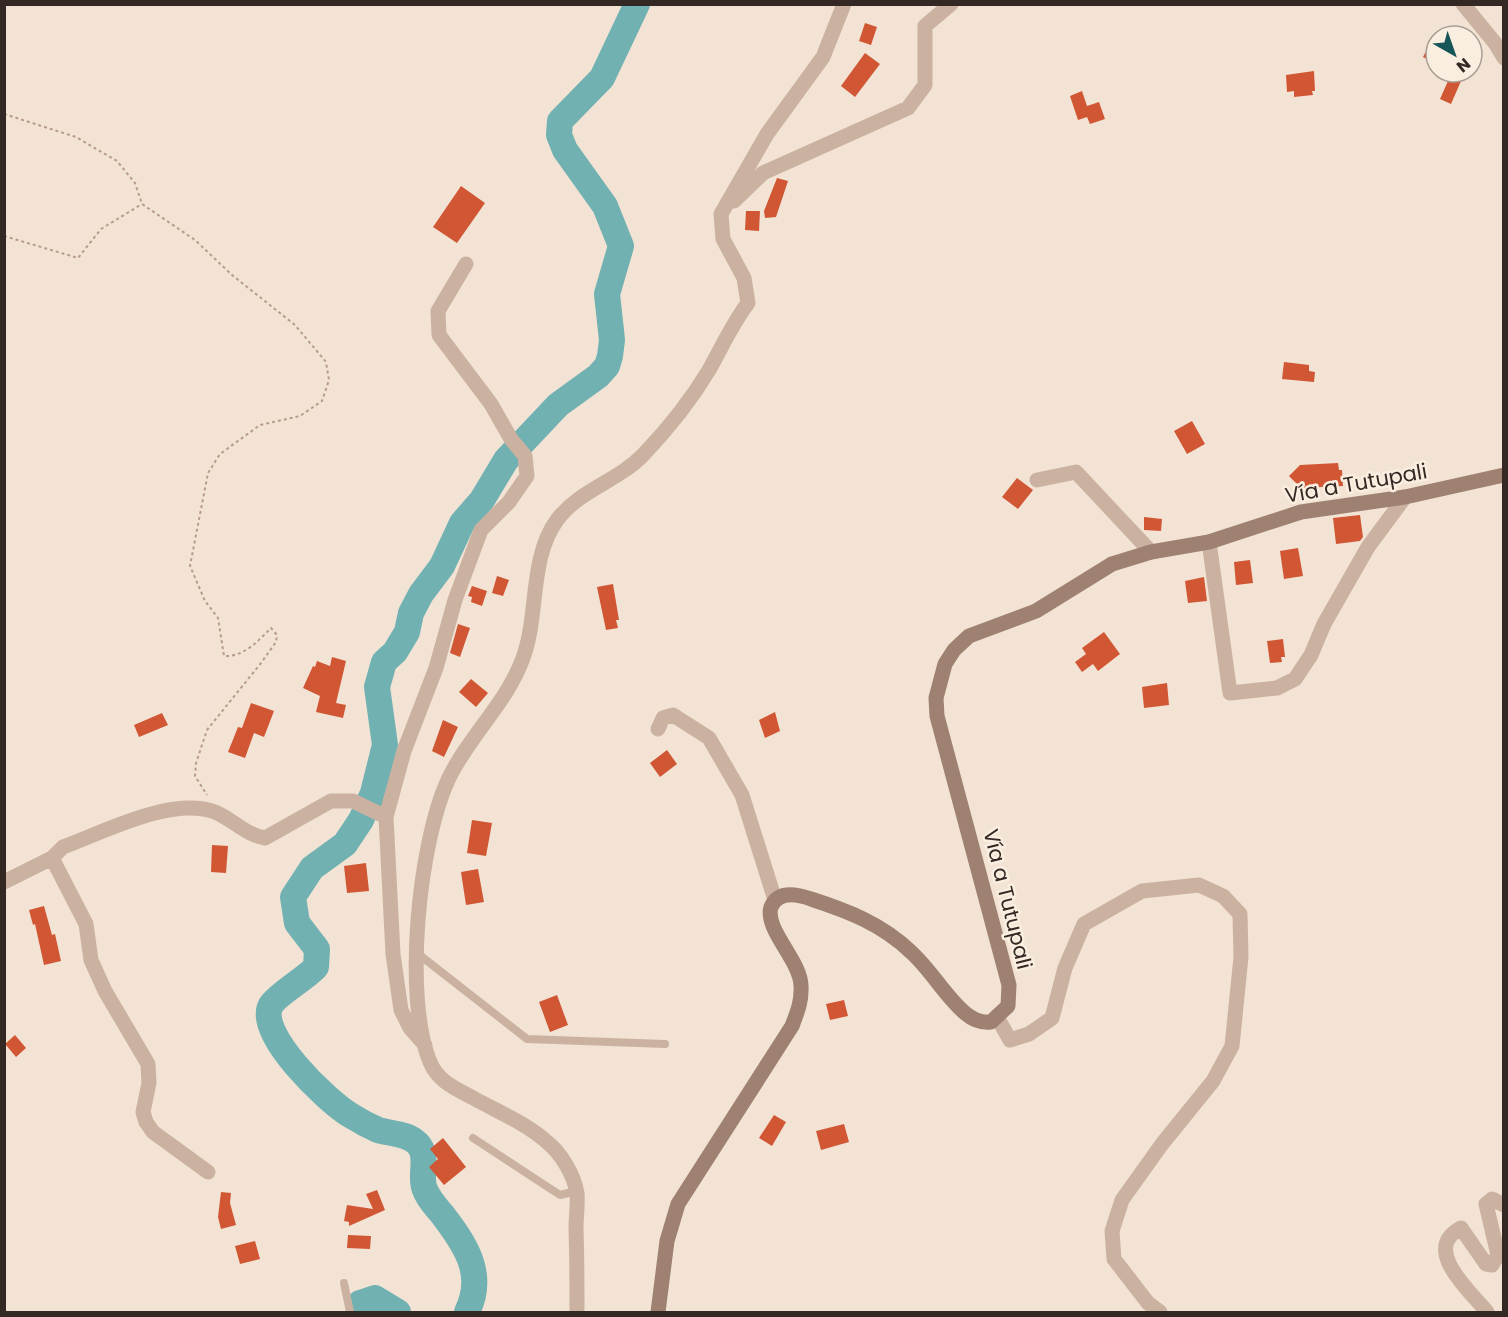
<svg xmlns="http://www.w3.org/2000/svg" width="1508" height="1317" font-family="Poppins,sans-serif">
<style>
.lines{fill:none;stroke-linecap:round;stroke-linejoin:round}
.river{stroke:#71b1b2;stroke-width:26}
.building{fill:#d15634}
.path{stroke:#b79c8a;stroke-width:2;stroke-dasharray:3 3;stroke-linecap:butt}
.lane{stroke:#cbb2a0;stroke-width:8}
.street{stroke:#cbb2a0;stroke-width:15}
.secondary{stroke:#9e8171;stroke-width:15}
.labels{text-anchor:middle;dominant-baseline:central;stroke-width:5;stroke-linejoin:round;paint-order:stroke}
.street-label{font-size:21px;fill:#342824;stroke:#faeee0}
</style>
<rect width="100%" height="100%" fill="#f2e3d4"/>
<g class="lines">
<path class="river" d="M363 1312 360 1303 375 1298 398 1312
M467 1312C486 1274 465 1244 442 1214 435 1206 427 1197 424 1187 420 1173 429 1155 417 1143 406 1133 391 1134 378 1130 369 1126 358 1120 350 1115 328 1102 255 1033 271 1005 278 994 305 979 316 967L317 949 297 923 293 897 312 868 345 844 361 820 373 793 385 745 377 687 384 662 395 652 407 632 411 613 421 594 442 566 462 523 482 500 506 460 558 405 598 376 607 366 610 356 612 340 607 294 621 246 605 206 565 150 559 135 560 121 602 78 637 4"/>
</g>
<path class="building" d="M865 23 877 27 871 45 859 41Z
M1436 32V64L1423 57Z
M865 53 880 64 855 97 841 86Z
M1314 71 1315 91H1312L1313 95 1294 97V91L1287 92 1286 75Z
M1452 72H1465L1451 104 1440 99Z
M1082 91 1087 106 1099 102 1105 119 1090 124 1087 117 1078 120 1070 96Z
M777 178 788 181 776 217 765 218 764 211Z
M461 186 485 203 457 243 433 227Z
M746 211H760L759 231 745 230Z
M1284 362 1309 365V371L1315 372 1314 382 1282 379Z
M1192 421 1205 444 1187 454 1174 431Z
M1338 463 1339 470H1342L1343 486 1301 488 1289 476 1300 465Z
M1017 478 1033 490 1018 509 1002 497Z
M1360 515 1363 537 1360 541 1336 544 1333 518Z
M1144 517 1162 519 1161 531 1144 530Z
M1298 548 1303 576 1284 579 1280 551Z
M1250 560 1253 583 1236 585 1234 562Z
M497 576 509 580 503 596 492 593Z
M1204 577 1207 601 1188 603 1185 581Z
M613 584 619 620H616L618 628 606 630 597 587Z
M472 586 487 591 482 606 471 602 472 597 468 596Z
M458 624 470 628 460 657 450 653Z
M1104 632 1120 654 1098 671 1093 664 1082 672 1075 662 1086 654 1082 648Z
M1283 639 1285 657H1281L1282 662 1270 663 1267 641Z
M332 657 346 661 336 703 346 705 343 718 316 712 320 696 303 688 313 666 315 667 317 661 330 666Z
M471 679 488 693 476 707 459 692Z
M1167 683 1169 705 1144 708 1142 687Z
M251 703 274 711 264 737 254 733 245 758 228 752 238 727 242 728Z
M775 712 780 731 765 738 759 720Z
M162 713 168 725 139 737 134 725Z
M443 720 458 727 444 757 432 751Z
M667 750 677 764 660 777 650 763Z
M472 820 492 823 486 856 467 853Z
M212 845 228 846 226 873 211 872Z
M366 863 369 891 347 893 344 866Z
M478 869 484 902 466 905 461 872Z
M44 906 52 935 55 934 61 961 44 965 35 924 33 925 29 910Z
M557 995 568 1025 550 1032 539 1002Z
M844 1000 848 1016 830 1020 826 1004Z
M15 1035 26 1048 16 1057 5 1044Z
M774 1115 786 1122 772 1146 759 1138Z
M844 1124 849 1142 821 1150 816 1131Z
M443 1138 466 1167 444 1185 429 1167 438 1159 430 1149Z
M377 1190 385 1210 349 1226V1222L344 1221 347 1205 373 1209 366 1194Z
M221 1192 231 1193 230 1203 236 1225 221 1229 218 1217Z
M348 1235 371 1236 370 1249 347 1248Z
M255 1241 260 1259 240 1264 235 1246Z"/>
<g class="lines">
<path class="path" d="M4 114 76 137 117 161 135 183 142 204 195 240 232 275 295 325 326 362 329 380 322 401 300 416 260 425 220 454 208 473 190 566 205 601 218 618 224 656C244 657 258 641 271 628L277 635 276 642 261 663 207 730 196 763 195 776 207 795
M4 236 78 258 101 229 142 204"/>
<path class="lane" d="M417 953 527 1039 665 1044
M473 1138 560 1195 577 1191
M344 1283 350 1312"/>
<path class="street" d="M1463 4 1495 43 1504 58
M734 201 763 173 908 108 925 85V26L951 4
M1037 480 1076 472 1151 552
M1209 542 1230 693 1277 688 1295 679 1311 655 1324 624 1368 547 1405 497
M658 729 663 718 673 715 709 738 742 795 775 900
M386 817 404 751 436 668 455 600 481 530 509 502 527 476 525 456 511 439 491 404 439 335 438 311 466 264
M4 882 52 858
M997 1017 1010 1040 1029 1034 1052 1018 1065 968 1084 924 1142 891 1199 885 1223 896 1240 914 1241 957 1232 1046 1213 1081 1162 1144 1122 1200 1112 1231 1114 1259 1148 1303 1160 1312
M208 1172 153 1132 146 1122 143 1112 149 1083 148 1064 105 991 91 960 86 924 52 858 63 847C104 832 172 796 215 812 232 819 246 835 265 838L331 801H353L386 817 393 954 401 1010 410 1028 425 1045
M577 1312C577 1285 577 1257 576 1229 576 1217 578 1204 577 1193 574 1175 561 1153 547 1142 527 1124 499 1112 475 1099 457 1089 438 1082 430 1062 403 997 419 843 448 780 468 737 507 703 523 658 539 615 529 558 557 520 579 490 618 481 643 455 667 430 691 400 709 370 722 347 732 324 748 303L744 278 723 239 721 214 767 134 823 57 844 4
M1487 1312C1472 1293 1420 1249 1461 1228L1486 1264 1492 1265 1498 1255 1486 1204 1492 1199 1504 1205"/>
<path class="secondary" d="M658 1312 667 1241 678 1204 792 1026C797 1013 802 1001 801 986 801 961 764 929 771 907 778 890 797 894 811 899 848 911 882 924 911 952 931 970 945 996 965 1013 973 1020 981 1023 991 1022L1008 1006 1009 985 937 716 936 698 945 664 954 650 969 636 1036 611 1112 564 1151 552 1209 542 1301 512 1405 497 1504 475"/>
</g>
<g class="labels">
<g class="street-label">
<text transform="translate(1356 483) rotate(-10)">Vía a Tutupali</text>
<text transform="translate(1008 899) rotate(76)">Vía a Tutupali</text>
</g>
</g>
<rect width="1508" height="1317" fill="none" stroke="#342824" stroke-width="12"/>
<g transform="translate(1454 54) rotate(140)"><circle r="28" fill="#faeee0" stroke="#ab9f95" stroke-width="1.5"/>
<path d="M0-4.5L10 22L0 15L-10 22Z" fill="#165658"/>
<text y="-9" font-size="16" font-weight="bold" text-anchor="middle" fill="#342824">N</text>
</g>
</svg>
